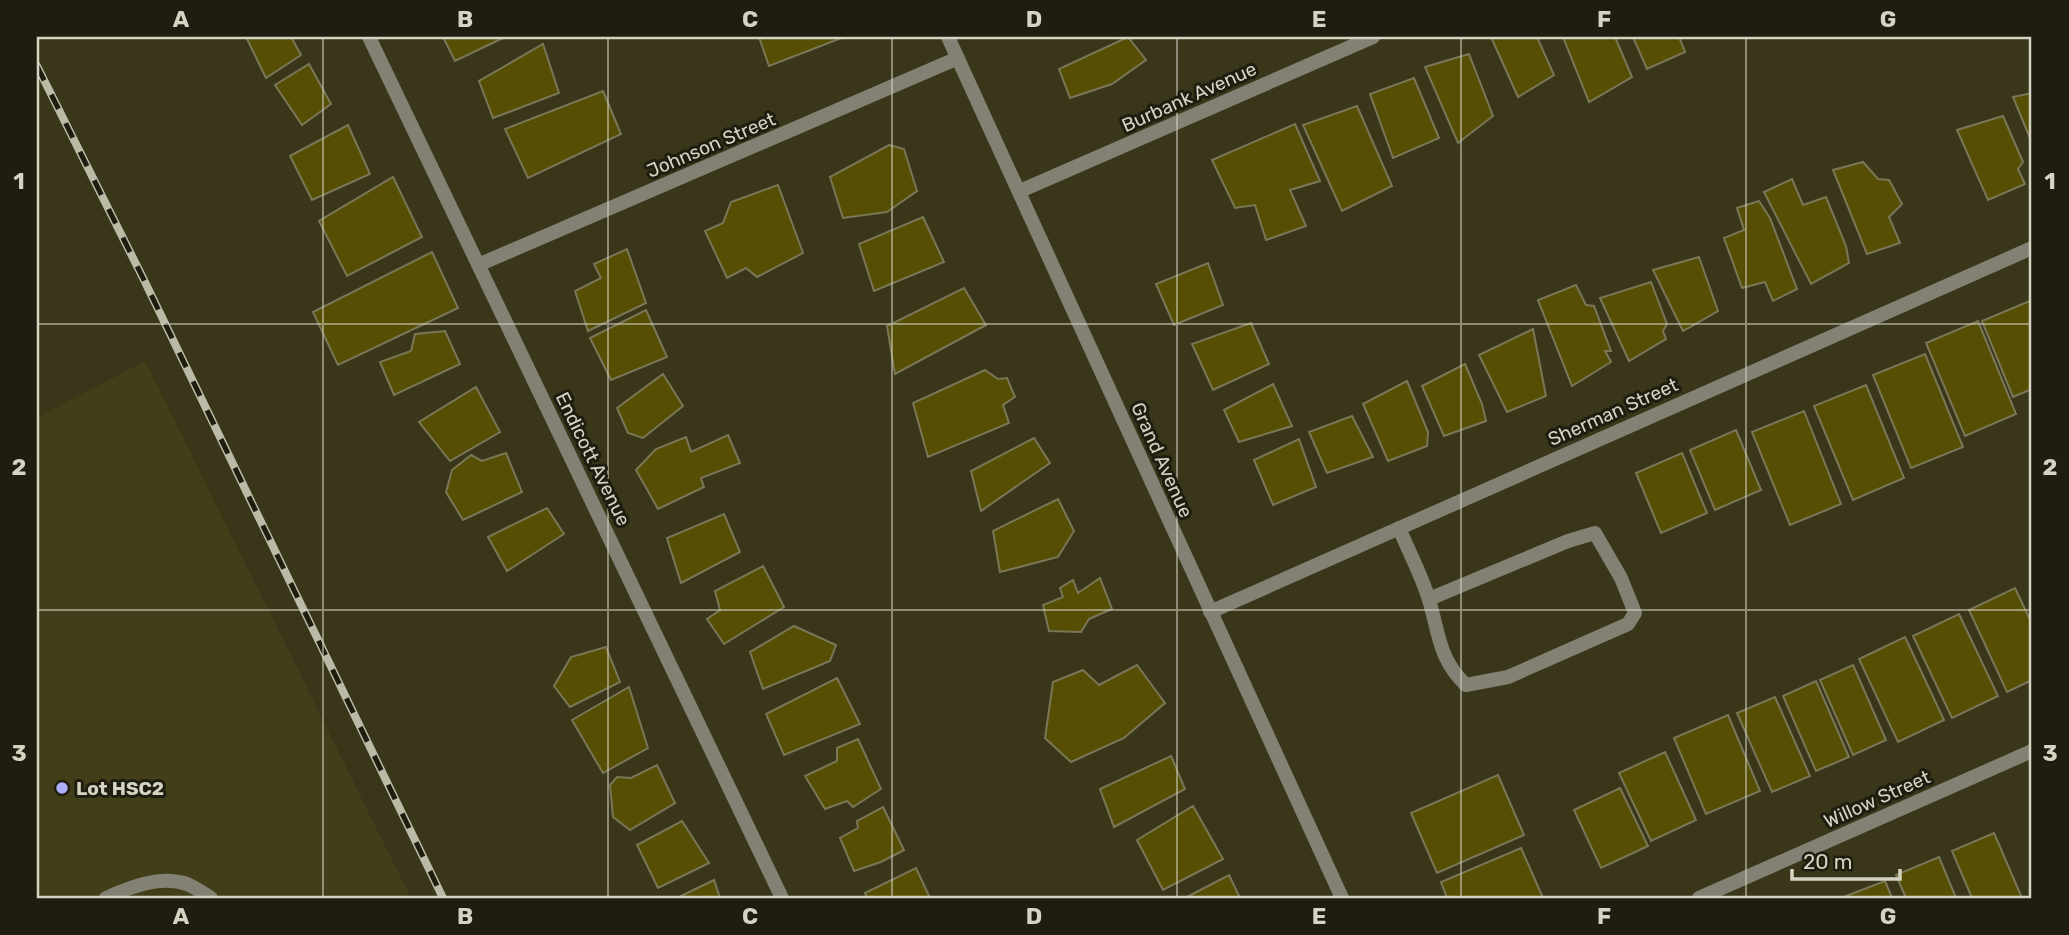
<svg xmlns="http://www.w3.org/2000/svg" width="2069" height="935" font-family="Rubik,sans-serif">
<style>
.built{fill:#433e1a}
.building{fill:#564e03;stroke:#7a7758;stroke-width:2}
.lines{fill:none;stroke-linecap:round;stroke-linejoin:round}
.service{stroke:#828173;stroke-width:14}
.minor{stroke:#828173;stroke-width:14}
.tertiary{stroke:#828173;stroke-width:14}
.rail-casing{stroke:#bbbaa7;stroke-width:8}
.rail{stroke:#1e1d10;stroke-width:5;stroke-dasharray:16;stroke-linecap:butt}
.grid{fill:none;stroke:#d5d4c3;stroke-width:2;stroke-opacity:0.55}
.poi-dot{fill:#adaffb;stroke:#1e1d10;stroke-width:2.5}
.labels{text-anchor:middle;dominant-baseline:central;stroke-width:6;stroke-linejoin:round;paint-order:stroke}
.street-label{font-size:19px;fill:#d5d4c3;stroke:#1e1d10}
.poi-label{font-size:19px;font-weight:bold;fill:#d5d4c3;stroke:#1e1d10;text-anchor:start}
.neatline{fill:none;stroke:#d5d4c3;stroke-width:2.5}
.grid-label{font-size:23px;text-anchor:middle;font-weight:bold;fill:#d5d4c3}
</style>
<rect width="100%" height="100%" fill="#393619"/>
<path class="built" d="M145 361 411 898H37V418Z"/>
<path class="building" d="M246 37H291L301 55 266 78Z
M443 37H503V38L455 61Z
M759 37H844L769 66Z
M1128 37 1146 60 1112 84 1070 98 1059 69Z
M1491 37H1537L1554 75 1518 97Z
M1563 37H1615L1632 77 1589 102Z
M1633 37H1679L1685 52 1647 69Z
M543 44 559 93 493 118 479 81Z
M1469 54 1493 116 1458 143 1425 67Z
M309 64 331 104 302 125 275 85Z
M1414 78 1439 138 1393 158 1370 94Z
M603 91 621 134 528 178 505 129Z
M2032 93V143L2013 97Z
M1357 106 1392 186 1342 211 1303 125Z
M2003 116 2023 162 2018 169 2025 184 1988 200 1957 130Z
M1295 124 1320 181 1290 190 1306 226 1266 240 1255 205 1235 208 1212 160Z
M348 125 370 174 312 200 290 156Z
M889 145 904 149 917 191 887 212 843 218 830 177Z
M1863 162 1878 179 1889 180 1902 204 1889 217 1900 243 1867 254 1833 170Z
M393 177 422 237 347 276 319 221Z
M1792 179 1803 205 1826 197 1846 246 1849 263 1811 284 1764 192Z
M778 185 803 253 757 277 746 268 727 278 705 231 723 223 731 202Z
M1759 201 1770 218 1797 289 1773 301 1765 282 1742 288 1724 238 1744 230 1737 208Z
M923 217 944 262 874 291 859 244Z
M627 249 646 303 588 331 575 291 601 278 594 264Z
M432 252 458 308 338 365 313 312Z
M1699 257 1718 311 1683 331 1653 270Z
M1208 263 1223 305 1174 325 1156 284Z
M1651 282 1667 324 1663 331 1666 339 1629 361 1600 298Z
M1576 285 1586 305 1594 306 1611 351H1605L1611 362 1572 386 1538 300Z
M964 288 986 325 895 374 887 326Z
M2032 300V389L2013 397 1982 321Z
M646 310 667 357 611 380 590 338Z
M1978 321 2016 414 1965 436 1926 343Z
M1251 323 1269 364 1213 390 1192 344Z
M1533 329 1546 396 1507 412 1479 355Z
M445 331 460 364 394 395 380 362 411 351 415 334Z
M1925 354 1963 447 1911 468 1873 375Z
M1465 364 1482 404 1486 421 1444 436 1422 386Z
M985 370 998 379 1007 378 1015 397 1003 405 1009 423 928 457 913 403Z
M663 374 683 406 643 438 628 433 617 408Z
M1407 381 1428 432 1427 446 1388 461 1363 404Z
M1273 384 1292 426 1239 442 1224 410Z
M1866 385 1904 478 1853 500 1814 406Z
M476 387 500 432 450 461 419 422Z
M1804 411 1841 504 1790 525 1752 432Z
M1352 416 1373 457 1327 473 1309 432Z
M1736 430 1761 490 1715 510 1690 450Z
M728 435 740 463 701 478 704 487 658 509 636 470 656 449 686 437 691 452Z
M1034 438 1050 463 981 511 971 471Z
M1299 439 1316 487 1273 505 1254 460Z
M506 453 522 492 463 520 446 492 452 470 471 455 482 461Z
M1682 453 1707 513 1661 533 1636 473Z
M1058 499 1074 531 1058 557 1000 572 993 531Z
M547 508 564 534 507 571 488 537Z
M724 514 740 552 681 583 667 538Z
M763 566 784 607 724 644 707 619 720 610 715 591Z
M1100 578 1112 609 1089 619 1081 632 1049 631 1043 605 1063 597 1060 588 1073 580 1078 593Z
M2015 588 2032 624V680L2007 692 1969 610Z
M1959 614 1998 696 1952 718 1913 636Z
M794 626 836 645 830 661 763 689 750 652Z
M1905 637 1944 720 1898 742 1859 659Z
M606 647 620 682 570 707 554 686 571 657Z
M1137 665 1165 703 1124 738 1071 762 1045 738 1053 682 1083 670 1099 685Z
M1853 665 1886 740 1853 755 1820 680Z
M837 678 860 724 784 755 766 714Z
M1816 681 1849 757 1816 771 1783 696Z
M629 687 648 748 603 773 572 720Z
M1775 697 1810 776 1772 792 1737 713Z
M1728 715 1760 791 1706 814 1674 738Z
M858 739 881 789 853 807 847 801 825 809 805 776 837 761V748Z
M1665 752 1696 820 1651 841 1619 773Z
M1171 756 1185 789 1114 827 1100 789Z
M657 765 675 803 630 830 613 817 610 785 617 777 631 778Z
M1498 775 1524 835 1437 873 1411 813Z
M1620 788 1648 846 1601 868 1574 810Z
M1193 806 1223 859 1163 890 1137 840Z
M883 807 904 850 881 862 854 871 840 838 858 828 857 821Z
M682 821 709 863 658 888 637 845Z
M1994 833 2022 898H1972L1952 851Z
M1521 848 1543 898H1447L1441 882Z
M1939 857 1956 898H1906L1896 875Z
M916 868 930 898H867L865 893Z
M1229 875 1240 898H1185Z
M714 880 720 898H677Z
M1885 881 1892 898H1841Z"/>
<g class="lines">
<path class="service" d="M1399 528C1409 552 1422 576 1429 600 1439 633 1439 660 1466 685L1508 677 1628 624 1635 613 1621 578 1595 533 1568 541 1429 599
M106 898C130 887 160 875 187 884 195 887 204 894 211 898"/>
<path class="minor" d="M369 37 782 898
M948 37 1342 898
M1020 191 1373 37
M478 265 958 58
M1210 612 2032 248"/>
<path class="tertiary" d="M1699 898 2032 751"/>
<g class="rail-casing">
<path id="rail" d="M37 66 144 280 443 898"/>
</g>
<use href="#rail" class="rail"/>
</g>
<path class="grid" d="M323 37V898M608 37V898M892 37V898M1177 37V898M1461 37V898M1746 37V898M37 324H2032M37 610H2032"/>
<circle class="poi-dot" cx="62" cy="788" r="7"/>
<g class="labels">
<g class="street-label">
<text transform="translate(1189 97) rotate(-24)">Burbank Avenue</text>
<text transform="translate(711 145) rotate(-23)">Johnson Street</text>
<text transform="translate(1613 412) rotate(-24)">Sherman Street</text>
<text transform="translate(593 459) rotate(64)">Endicott Avenue</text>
<text transform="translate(1162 460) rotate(66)">Grand Avenue</text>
<text transform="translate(1877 799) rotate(-24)">Willow Street</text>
</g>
<g class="poi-label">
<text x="76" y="788">Lot HSC2</text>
</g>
</g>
<rect width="2069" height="935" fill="none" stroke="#1e1d10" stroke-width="77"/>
<path d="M1792 869v10h108v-10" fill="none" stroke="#d5d4c3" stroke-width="3.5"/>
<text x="1803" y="869" font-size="21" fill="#d5d4c3" stroke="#1e1d10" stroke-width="5" paint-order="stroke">20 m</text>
<rect x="38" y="38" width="1992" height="859" class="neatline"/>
<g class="grid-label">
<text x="181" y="27">A</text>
<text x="465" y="27">B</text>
<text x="750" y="27">C</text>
<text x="1034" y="27">D</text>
<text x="1319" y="27">E</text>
<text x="1604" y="27">F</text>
<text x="1888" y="27">G</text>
<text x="19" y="189">1</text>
<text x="2050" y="189">1</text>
<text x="19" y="475">2</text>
<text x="2050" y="475">2</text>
<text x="19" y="761">3</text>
<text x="2050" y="761">3</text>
<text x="181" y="924">A</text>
<text x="465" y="924">B</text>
<text x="750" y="924">C</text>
<text x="1034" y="924">D</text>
<text x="1319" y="924">E</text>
<text x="1604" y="924">F</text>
<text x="1888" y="924">G</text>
</g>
</svg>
